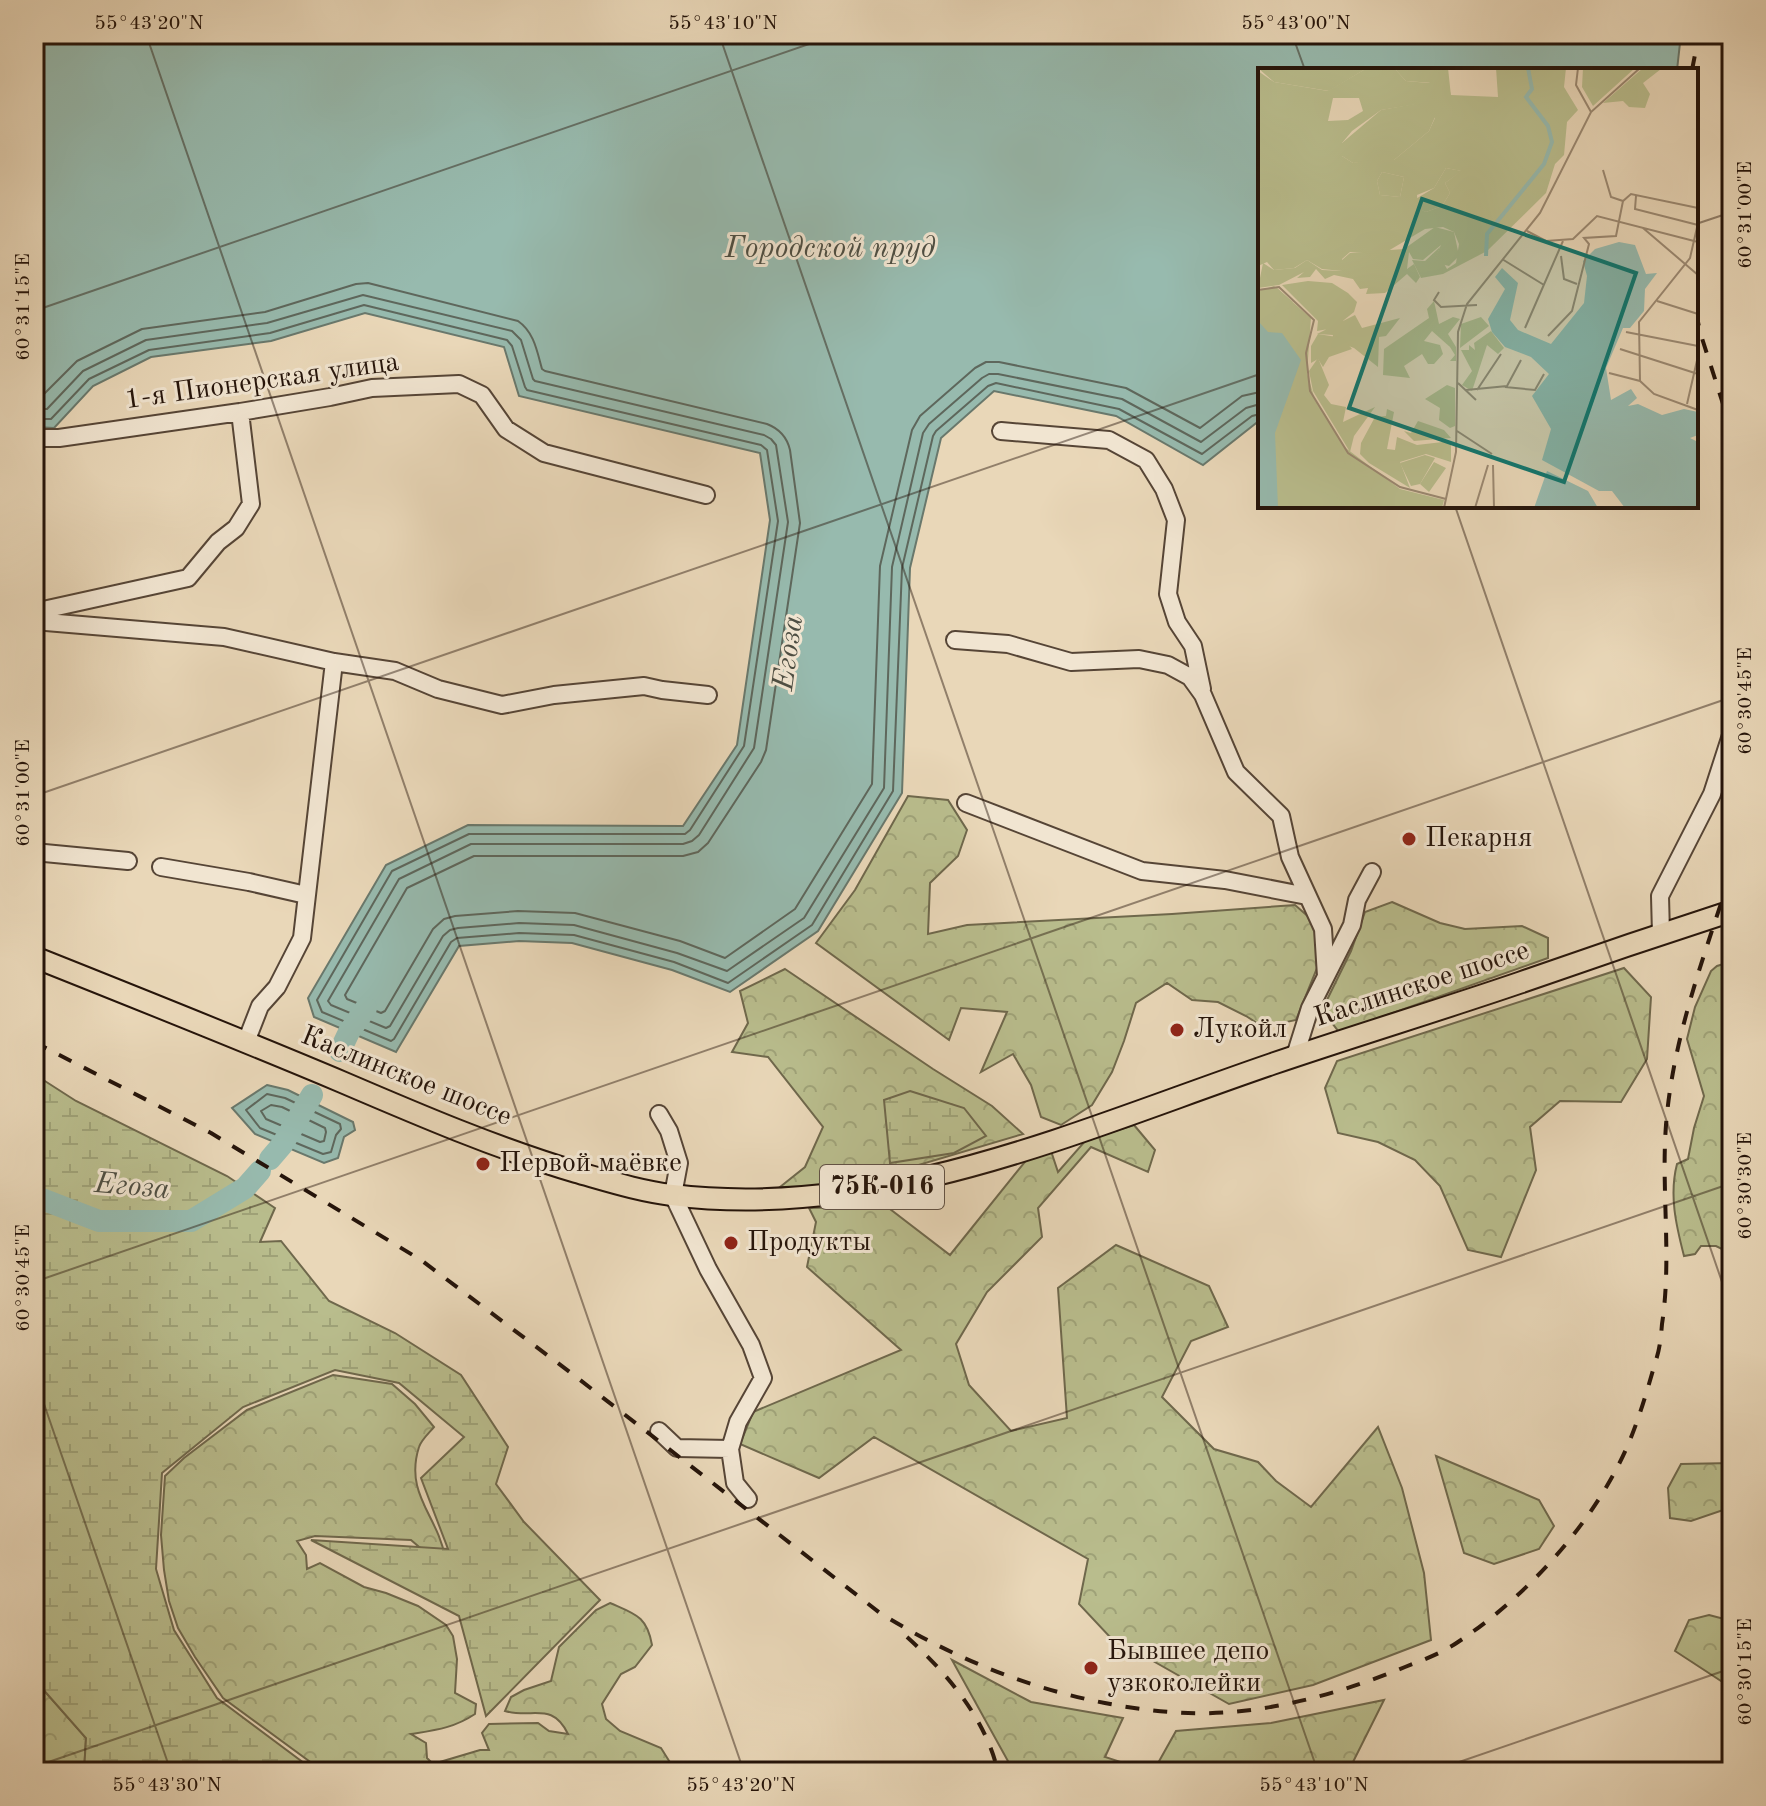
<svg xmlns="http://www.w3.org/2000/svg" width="1766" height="1806" font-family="'Old Standard TT',serif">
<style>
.forest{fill:url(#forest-crowns);stroke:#6f684c;stroke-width:2}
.wetland{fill:url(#wetland-marsh);stroke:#6f684c;stroke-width:2}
.water{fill:#97baae;stroke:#69786c;stroke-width:2}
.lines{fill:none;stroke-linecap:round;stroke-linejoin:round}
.shore{stroke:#5e675c;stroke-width:2}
.river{stroke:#97baae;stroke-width:22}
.minor-casing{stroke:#564536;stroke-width:20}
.major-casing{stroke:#25140a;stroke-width:24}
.minor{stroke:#f1e5d1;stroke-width:16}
.major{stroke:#e9d7b8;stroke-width:20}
.rail{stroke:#25140a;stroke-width:4;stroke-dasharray:14 14;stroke-linecap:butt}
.ticks{fill:none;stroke:#25140a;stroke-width:2;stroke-opacity:0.45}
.poi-dot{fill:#8f2418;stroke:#f1e5d1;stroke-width:3}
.labels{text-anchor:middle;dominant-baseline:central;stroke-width:6;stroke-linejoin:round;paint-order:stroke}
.shield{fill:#f1e5d1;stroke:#625346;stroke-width:2}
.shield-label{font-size:26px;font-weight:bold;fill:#25140a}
.street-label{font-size:28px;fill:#25140a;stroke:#f1e5d1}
.poi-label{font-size:28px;fill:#25140a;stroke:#f1e5d1;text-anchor:start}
.water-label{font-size:30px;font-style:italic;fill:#4d4e43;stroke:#f1e5d1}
.inset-river{fill:none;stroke:#97baae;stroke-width:4}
.inset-road{fill:none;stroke:#9b8972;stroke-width:2}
.view{fill:#0f766e;fill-opacity:0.15;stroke:#0f766e;stroke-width:4}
.inset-edge{fill:none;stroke:#25140a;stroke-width:4}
.neatline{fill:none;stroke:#25140a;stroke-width:3}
.ticks-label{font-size:20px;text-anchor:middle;fill:#25140a}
</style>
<defs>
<pattern id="forest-crowns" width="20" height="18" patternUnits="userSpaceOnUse" patternTransform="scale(2)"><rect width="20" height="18" fill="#b9bd8d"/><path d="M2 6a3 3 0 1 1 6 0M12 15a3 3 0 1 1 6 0" fill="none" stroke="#9fa278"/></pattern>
<pattern id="wetland-marsh" width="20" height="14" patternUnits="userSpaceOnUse" patternTransform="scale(2)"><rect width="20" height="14" fill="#b9bd8d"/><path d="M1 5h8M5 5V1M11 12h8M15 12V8" fill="none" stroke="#9fa278"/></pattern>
</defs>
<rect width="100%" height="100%" fill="#e9d7b8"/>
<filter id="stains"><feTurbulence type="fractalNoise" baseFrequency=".0025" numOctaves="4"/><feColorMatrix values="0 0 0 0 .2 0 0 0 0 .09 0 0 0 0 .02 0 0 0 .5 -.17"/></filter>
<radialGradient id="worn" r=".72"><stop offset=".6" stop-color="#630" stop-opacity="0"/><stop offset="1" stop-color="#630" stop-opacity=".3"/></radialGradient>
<path class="forest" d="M908 796 948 800 967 830 958 856 930 883 928 934 967 925 1172 914 1295 905 1318 925 1317 968 1296 1020 1263 1027 1246 1016 1218 1002 1192 1000 1167 983 1136 1003 1124 1041 1112 1072 1092 1105 1061 1125 1041 1117 1031 1085 1013 1054 981 1072 1007 1012 961 1008 949 1040 816 943 855 890Z
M1392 902 1440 923 1465 929 1522 926 1548 938V958L1339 1032 1322 1010 1351 951 1365 912Z
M1727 963 1732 975V1254L1716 1246H1701L1695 1254 1684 1256C1676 1225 1669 1195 1677 1164L1688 1159 1694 1128 1704 1096 1687 1039 1695 1007 1711 971 1717 966Z
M1624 968 1651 997 1647 1059 1621 1102 1560 1101 1530 1127 1536 1170 1501 1257 1468 1250 1440 1186 1415 1160 1378 1142 1338 1133 1325 1088 1337 1061Z
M785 969 933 1069 992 1106 1023 1134 841 1188 780 1187 805 1167 823 1127 768 1057 732 1052 748 1023 740 991Z
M1134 1125 1155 1150 1148 1172 1091 1147 1038 1208 1042 1237 987 1292 956 1344 969 1385 1011 1431 1067 1418 1058 1288 1116 1245 1209 1286 1228 1327 1191 1341 1162 1397 1214 1449 1258 1462 1276 1481 1311 1507 1378 1427 1402 1488 1424 1573 1431 1640 1313 1685 1229 1704 1109 1636 1079 1604 1088 1559 874 1437 819 1478 740 1444 753 1412 901 1350 807 1267 816 1222 809 1208 886 1206 950 1255 1028 1158 1051 1151 1058 1172 1086 1140Z
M333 1375 392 1384 415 1404 434 1427C429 1433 421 1440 419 1447 404 1494 438 1516 445 1557L425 1552 411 1540 315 1536 297 1541 306 1555 307 1569 320 1563 364 1587 386 1593 418 1606 446 1625 453 1636 457 1659 455 1693 476 1704 475 1714C454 1728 436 1730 411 1734L426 1743 427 1758 433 1764 480 1750H489L482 1733 489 1724 538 1723 549 1731 568 1734C552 1701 533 1719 505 1711L511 1697 524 1690 551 1681 559 1647 596 1610 610 1603C635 1614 647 1616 652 1645L635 1667 621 1674 602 1704 606 1719 620 1731 661 1748 676 1772H324L223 1698 195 1657 178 1628 169 1601 164 1570 161 1535 165 1476 184 1458 247 1410Z
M1436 1456 1539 1500 1554 1526 1539 1549 1494 1564 1464 1553Z
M1732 1463V1515L1729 1508 1691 1521 1670 1518 1668 1488 1681 1464Z
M1709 1615 1732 1621V1693L1724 1683 1675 1651 1689 1620Z
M952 1660 1031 1702 1123 1718 1105 1757 1151 1772H1014Z
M34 1679 86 1738 84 1772H34Z
M1384 1700 1348 1772H1153L1176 1731 1271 1723Z"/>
<path class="wetland" d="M34 1074 76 1101 227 1176 275 1208 260 1242 281 1241 329 1301 395 1333 461 1375 508 1447 496 1484 524 1522 600 1600 486 1716 459 1616 311 1540 448 1549 421 1478 464 1437 399 1383 335 1370 243 1407 162 1473 156 1569 174 1630 217 1698 316 1772H84L86 1738 34 1679Z
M910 1091 964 1108 986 1136 954 1153 890 1163 884 1100Z"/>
<path class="water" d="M34 34H1681L1677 70H1260V420L1203 465 1116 416 994 391 941 438 910 568 902 793 818 931 730 992 672 970 572 943 519 941 459 946 396 1052 314 1017 308 998 386 865 468 825 683 826 737 745 770 520 760 453 519 396 504 347 365 313 271 341 151 357 93 386 54 428 34 427Z
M1731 34 1732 155H1722Z
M267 1085 288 1090 353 1122 355 1130 344 1137 338 1158 324 1163 255 1134 232 1108Z"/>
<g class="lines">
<path class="shore" d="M34 397 42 396 77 361 142 329 265 312 356 284 368 283 518 321C534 332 537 351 542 369L545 371 767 424C780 429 787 437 790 450L800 523 766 750 761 762 708 843 698 852 683 856H474L407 888 345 995 347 999 381 1013 385 1011 433 929 444 919 455 916 518 911 575 913 680 941 725 958 795 909 872 784 880 566 912 430 920 416 975 368 986 362H999L1126 388 1200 428 1242 396 1260 392
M34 409H47L83 371 146 340 267 323 363 295 512 331 521 340 533 379 535 381 764 435 771 439 776 445 788 522 754 748 699 835 692 841 683 844H471L399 879 328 1001 331 1005 386 1028 390 1026 443 936 450 930 458 928 519 923 574 925 677 953 727 971 804 918 884 788 892 567 923 433 929 424 982 378 989 374H998L1122 399 1201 442 1246 408 1260 404
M34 419H51L89 379 149 350 270 333 364 305 507 340 512 346 525 387 527 390 761 445 767 450 778 521 744 746 690 830 685 834H469L392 871 317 1000 322 1012 391 1041 394 1039 451 942 457 938 519 933 574 935 674 962 728 983 812 925 893 791 902 568 933 436 936 431 988 386 996 383 1119 409 1202 454 1252 416 1260 414
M267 1094 285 1098 340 1124 341 1129 336 1135 331 1152 323 1154 260 1128 246 1110Z
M271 1105 282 1107 325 1128 326 1132 324 1141 320 1142 266 1119 261 1111Z"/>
<path class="river" d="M340 1051 349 1032 366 1008
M270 1159 282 1145 312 1095
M34 1196 99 1221H191L245 1188 260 1171"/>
<g class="minor-casing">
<path id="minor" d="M1001 431 1109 440 1146 460 1164 489 1176 520 1168 594 1177 622 1193 646 1202 689
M34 438H59L240 412 330 397 372 388 459 384 482 395 506 429 544 453 706 495
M34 612 188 578 218 542 236 528 251 504 240 412
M34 621 224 637 334 662 395 671 438 689 502 705 554 695 644 686 662 690 708 695
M955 640 1008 644 1071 662 1139 659 1168 665 1190 677 1203 695 1236 772 1281 816 1290 857 1323 929 1326 976
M966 803 1142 871 1225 880 1307 896
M34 852 128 861
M161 867 249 882 306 895
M1661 934 1660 896 1712 794 1732 732
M246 1042 260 1006 277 987 302 938 334 662
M1295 1056 1310 1008 1352 925 1357 900 1372 872
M659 1114 669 1131 679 1163 673 1195 708 1269 751 1345 763 1378 738 1422 730 1449 677 1448 659 1431
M730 1449 735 1483 748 1499"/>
</g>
<g class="major-casing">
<path id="major" d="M34 957C137 998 240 1039 342 1082 419 1115 496 1148 576 1172 608 1181 639 1191 672 1195 882 1221 1079 1130 1272 1064 1354 1036 1437 1011 1519 983 1590 958 1661 934 1732 911"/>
</g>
<use href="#minor" class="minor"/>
<use href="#major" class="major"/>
<path class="rail" d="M1692 70 1699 34
M1696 312 1700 332 1732 432
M34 1042 211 1133 421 1260 575 1376 880 1613C969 1668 1065 1703 1169 1712 1249 1719 1332 1697 1405 1667 1423 1660 1442 1653 1458 1642 1523 1599 1584 1533 1619 1464 1636 1431 1646 1394 1656 1360 1660 1348 1661 1336 1662 1324 1672 1258 1661 1191 1666 1125 1673 1036 1705 954 1732 870
M907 1637C947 1673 986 1719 998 1772"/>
</g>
<path class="ticks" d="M146 34 744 1772M719 34 1318 1772M1292 34 1305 70M1696 224 1732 212M34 311 838 34M1455 506 1732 1311M34 796 1260 374M34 1282 1732 697M34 1375 171 1772M34 1767 1732 1183M1430 1772 1732 1668"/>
<g class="poi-dot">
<circle cx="1409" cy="839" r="8"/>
<circle cx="1177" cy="1030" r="8"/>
<circle cx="483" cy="1164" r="8"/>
<circle cx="731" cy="1243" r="8"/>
<circle cx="1091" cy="1668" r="8"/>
</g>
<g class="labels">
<rect class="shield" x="820" y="1165" width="124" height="44" rx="6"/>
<g class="shield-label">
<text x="882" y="1187">75К-016</text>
</g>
<g class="street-label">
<text transform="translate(262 382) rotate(-8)">1-я Пионерская улица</text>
<text transform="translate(1422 985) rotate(-18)">Каслинское шоссе</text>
<text transform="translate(406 1077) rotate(22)">Каслинское шоссе</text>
</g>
<g class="poi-label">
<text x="1425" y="839">Пекарня</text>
<text x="1193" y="1030">Лукойл</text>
<text x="499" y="1164">Первой маёвке</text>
<text x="747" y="1243">Продукты</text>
<text x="1107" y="1652">Бывшее депо<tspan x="1107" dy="32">узкоколейки</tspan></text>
</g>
<g class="water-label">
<text x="830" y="249">Городской пруд</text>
<text transform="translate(789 653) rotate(-82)">Егоза</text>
<text transform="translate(132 1187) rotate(5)">Егоза</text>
</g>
</g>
<g transform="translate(1258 68)">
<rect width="440" height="440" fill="#e9d7b8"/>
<path d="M16 218 53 250 49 305 57 332 85 378 142 421 186 432 184 440H0V223Z" fill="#b9bd8d"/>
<path d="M0 0H109L71 23 16 14ZM136 0H190L193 28 188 16 148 13ZM325 0H377L335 38 324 19ZM385 0 403 1 385 15 392 26 387 40 371 39 365 33 345 35ZM162 35 177 49 171 63 136 92 95 95 84 88V75L123 42ZM188 100 204 103 187 115 192 125 184 138 168 144 159 140 156 132 176 120ZM124 104 146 109 142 129 122 127 119 113ZM177 159 196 164 201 188 191 198 175 194 183 177 165 192 155 191 151 184 149 201 156 196 162 209 158 215 149 206 127 225 108 226 110 220 102 221 95 211 76 207 67 211 58 201 52 209 39 210 46 204 21 217 0 220 5 195 16 202 37 200 49 192 64 202 84 203V192L92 185 146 181ZM50 213 74 215 90 225 99 234 96 244 76 260 59 263 60 253 24 217ZM18 219 35 234 0 242V224ZM176 233 181 256 195 249 202 251 190 266 198 279V293H192L197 287 192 279 174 263 166 273 182 277 185 286 176 296H170L164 286 146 298 152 310 125 307 126 281 171 250 169 241ZM97 247 104 260 142 250 128 268 121 269 120 299 96 280 74 272 75 267 59 266ZM223 249 231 258 202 280 203 256ZM233 263 246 280 240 286 229 277 214 323 204 317 214 303 203 282H211V277L217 282 216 275ZM60 290 71 317 66 327 73 336 88 339 85 354 117 339 96 368 92 384 55 323 51 303ZM189 317 197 320V358L192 360 181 352 182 340 167 331ZM38 322H47L67 346 93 392 92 405 98 406 96 395 118 403 136 420 171 430 174 440 121 436 113 421 117 410 90 406 82 378 68 367 60 375 41 369 20 374 21 351ZM129 341 136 344 129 381 137 382 139 369 159 377 193 373V394L168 386 142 394 152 420 111 395 102 386 103 375 117 349 128 348ZM160 353 186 362 193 370 156 373 146 363 153 365ZM27 380 38 404H54L65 424 84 432 83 440H20L17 390 19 381ZM176 394 188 400 171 424 162 416Z" fill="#b9bd8d"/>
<path d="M109 0H136L148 13 171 15 185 1 193 27 240 29 238 0H308L306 19 320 42 309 54 306 87 297 96 288 125 229 183 185 206 163 210 154 192 167 193 182 179 176 194H185L189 201 198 195 201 176 196 164 185 159 167 161 125 186 92 184 84 191V203L64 201 49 192 36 200 16 202 9 194 0 198V3L16 14 70 23ZM75 30H101L105 43 90 52 70 53ZM160 36 177 50 171 63 136 92H123L116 79 111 92 95 95 84 88V75L94 63 123 42ZM188 100 203 103 187 115 192 125 184 138 168 144 160 140 159 127 176 120ZM124 104 146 109 142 129 122 127 119 113ZM36 238 48 248 41 261 43 292 21 265 10 264 1 254ZM60 266 85 270 94 281 71 289 65 299 60 291 53 295V278ZM167 387 177 390 162 416 153 418 142 395Z" fill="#b9bd8d" fill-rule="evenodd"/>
<path d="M361 174 377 177 388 206 399 205 387 221 386 243 372 260H365L348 300 353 332 373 321 379 330 370 338 380 336 404 347 426 341 440 344V367L432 370 440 374V440H367L354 423H341L284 392 293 361 274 328 291 306 273 289 247 279 234 264 230 251 247 221 237 209 244 200 260 215 252 252 260 262 293 276 326 235 329 208 325 193 337 181ZM1 254 10 264 24 265 43 292 17 365 20 440H0ZM289 403 330 423 340 440H276Z" fill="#97baae"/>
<path class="inset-river" d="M228 188 229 166 286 96 294 74 290 58 268 29 274 21 270 0"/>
<path class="inset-road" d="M320 0 318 17 333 44M345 102 353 129 365 133 373 126 440 140M378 128 377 141 440 157M385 160 440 207M269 163 288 173 315 171 339 148 440 174M303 188 306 211 319 216M244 191 286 217M0 222 21 219 56 252 48 285 52 323 90 385 142 419 188 431M181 224 176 232 183 239 219 237M399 233 440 246M267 260 305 173M368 264 440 278M290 268 314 243 331 176 326 170 358 168 365 133M362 281 440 306M351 305 382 313 396 326 440 342M382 313 381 254 432 190 440 155M200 315 218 332M247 319 277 322 286 306M208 322 249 318 263 292M219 322 243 286M429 336 440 288M199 363 234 386M235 397 236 440M186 440 198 384 200 264 209 236 282 145 333 44 382 0M217 440 230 397"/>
<path class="view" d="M164 131 378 205 306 414 91 340Z"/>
<rect width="440" height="440" class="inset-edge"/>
</g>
<rect width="1766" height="1806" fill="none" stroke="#e9d7b8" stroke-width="88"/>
<rect x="44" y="44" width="1678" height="1718" class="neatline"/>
<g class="ticks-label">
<text x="149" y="29">55°43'20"N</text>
<text x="723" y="29">55°43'10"N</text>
<text x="1296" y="29">55°43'00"N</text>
<text transform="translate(1744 215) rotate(-90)" y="7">60°31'00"E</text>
<text transform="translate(22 307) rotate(-90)" y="7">60°31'15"E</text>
<text transform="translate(1744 701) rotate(-90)" y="7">60°30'45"E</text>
<text transform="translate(22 793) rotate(-90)" y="7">60°31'00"E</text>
<text transform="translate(1744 1186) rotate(-90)" y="7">60°30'30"E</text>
<text transform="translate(22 1278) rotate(-90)" y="7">60°30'45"E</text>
<text transform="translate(1744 1672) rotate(-90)" y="7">60°30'15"E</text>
<text x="167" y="1791">55°43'30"N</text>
<text x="741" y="1791">55°43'20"N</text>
<text x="1314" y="1791">55°43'10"N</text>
</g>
<rect width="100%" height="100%" filter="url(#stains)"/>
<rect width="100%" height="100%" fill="url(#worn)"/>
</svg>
